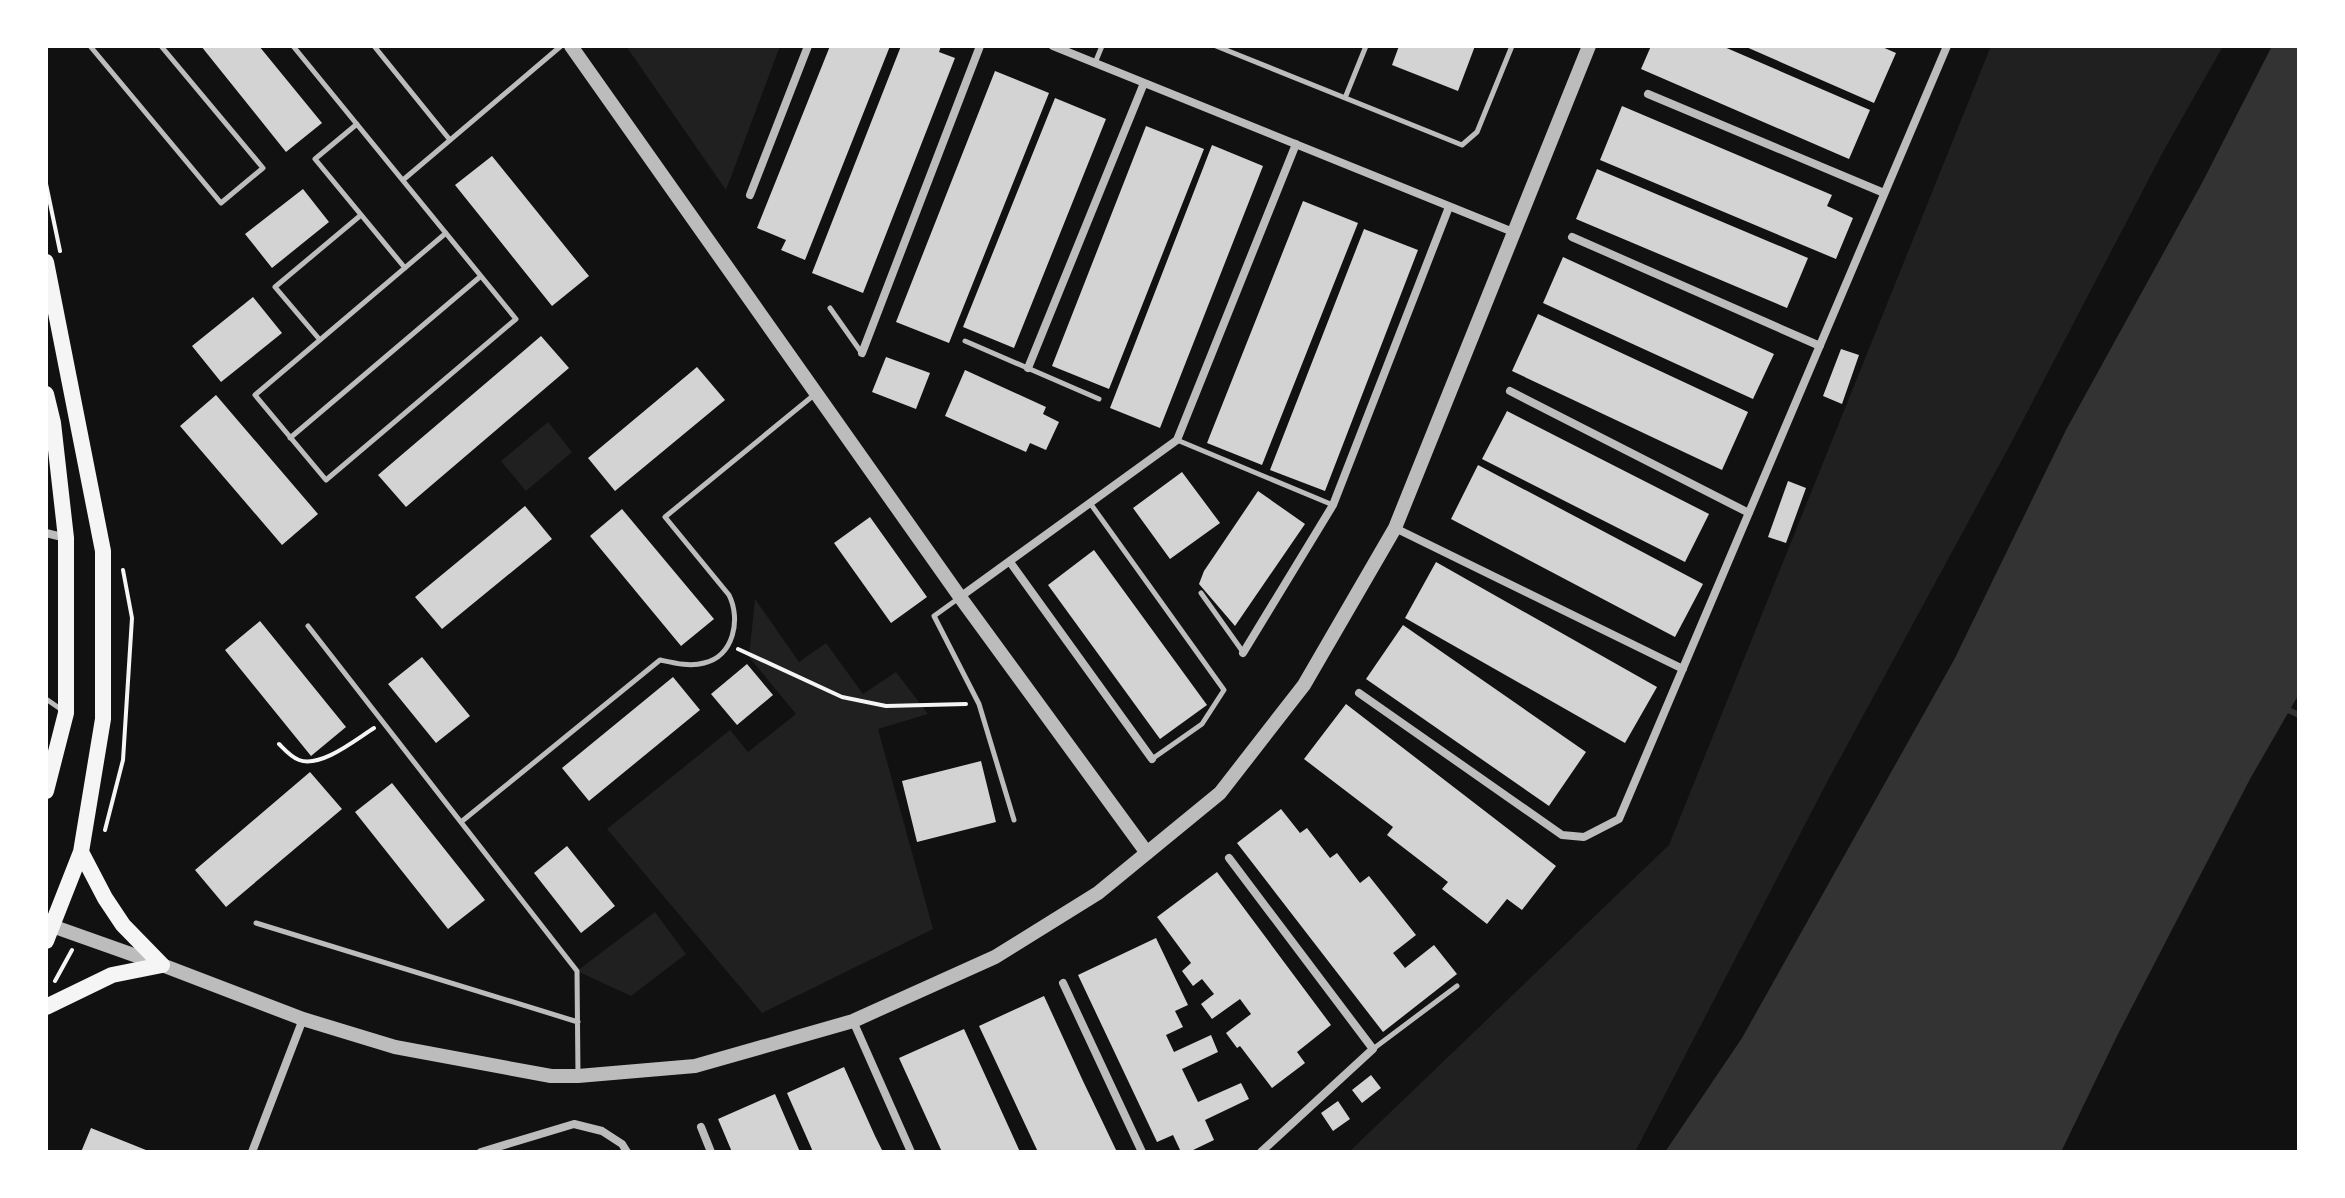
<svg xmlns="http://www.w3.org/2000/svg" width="2345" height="1198" font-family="Lato,sans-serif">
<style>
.green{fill:#202020}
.water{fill:#333}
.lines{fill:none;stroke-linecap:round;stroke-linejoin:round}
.stream{stroke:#333;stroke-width:6}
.building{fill:#d3d3d3}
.path{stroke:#f5f5f5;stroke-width:4}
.service{stroke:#bcbcbc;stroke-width:5}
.minor{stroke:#bcbcbc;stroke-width:8}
.tertiary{stroke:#bcbcbc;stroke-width:14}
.primary{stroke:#f5f5f5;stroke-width:16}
</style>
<rect width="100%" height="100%" fill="#111"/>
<path class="green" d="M626 46H780L726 190Z
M1991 46H2223L2164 150 2010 445 1826 784 1635 1152H1349L1669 845Z
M548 422 572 452 526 491 501 461Z
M755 599 799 662 826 643 863 694 896 672 928 714 878 729 933 929 762 1013 607 829 730 730 748 752 796 714 749 657Z
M655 912 686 954 631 996 577 971Z"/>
<path class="water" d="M2272 46H2299V694L2250 779 2119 1032 2061 1152H1665L1742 1038 1954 660 2066 430 2202 183Z"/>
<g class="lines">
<path class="stream" d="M2284 708 2299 715"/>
</g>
<path class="building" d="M201 46H259L322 123 286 152Z
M830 46H890L805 260 781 250 786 240 757 228Z
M901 46H941L939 52 955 58 863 293 812 273Z
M1399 46H1475L1458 91 1392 65Z
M1651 46H1722L1870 110 1849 159 1641 69Z
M1744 46H1880L1896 53 1874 103Z
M995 71 1049 93 949 343 896 322Z
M1055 98 1106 119 1014 348 963 327Z
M1622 106 1832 195 1827 206 1853 218 1836 259 1600 160Z
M1146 126 1204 149 1109 389 1052 366Z
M1212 145 1263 166 1160 428 1110 408Z
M492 156 589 276 552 306 455 185Z
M1597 169 1808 258 1787 308 1576 219Z
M303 189 329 222 272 268 245 234Z
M1303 201 1358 223 1262 465 1207 443Z
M1364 229 1418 250 1325 491 1270 470Z
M1563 257 1774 354 1753 399 1543 303Z
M253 297 282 333 221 382 192 346Z
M1538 314 1748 412 1722 470 1512 371Z
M541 336 569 368 406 507 378 475Z
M1841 349 1859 355 1842 404 1823 396Z
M886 357 930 373 916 409 872 392Z
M697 367 725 400 615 491 588 458Z
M965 370 1046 407 1043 414 1059 422 1046 450 1030 443 1026 452 945 416Z
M216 395 318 514 282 545 180 426Z
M1507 411 1709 514 1685 562 1482 459Z
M1478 465 1703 584 1675 637 1451 519Z
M1182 472 1220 523 1170 559 1133 508Z
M1788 481 1806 488 1786 543 1768 537Z
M1258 491 1305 524 1235 626 1199 584 1204 571Z
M525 506 552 539 442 629 415 597Z
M622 509 714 619 681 646 590 536Z
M870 517 927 597 891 623 834 543Z
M1094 550 1207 705 1160 739 1048 585Z
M1436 562 1657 687 1625 743 1405 618Z
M260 621 346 727 311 756 225 650Z
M1403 625 1586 752 1549 806 1366 679Z
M422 657 470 716 436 743 388 684Z
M747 664 773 695 737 725 711 694Z
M673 677 700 710 589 801 562 768Z
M1346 704 1556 866 1522 910 1507 899 1487 924 1442 889 1448 882 1387 835 1393 827 1304 759Z
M981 761 996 822 917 842 902 781Z
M310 772 342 809 226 907 195 870Z
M392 783 485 900 448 929 355 812Z
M1281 809 1300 833 1307 828 1330 858 1337 853 1360 883 1369 876 1416 935 1393 953 1405 968 1434 945 1457 974 1383 1032 1237 843Z
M567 846 615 906 581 933 534 873Z
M1217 872 1331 1025 1297 1052 1305 1063 1272 1088 1240 1046 1237 1048 1226 1033 1251 1014 1240 999 1212 1019 1201 1004 1214 994 1202 979 1193 986 1182 971 1191 963 1157 917Z
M1156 938 1188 1005 1175 1011 1183 1027 1166 1035 1174 1052 1211 1035 1218 1052 1182 1069 1198 1102 1241 1083 1249 1099 1205 1120 1214 1140 1189 1152H1181L1173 1135 1157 1142 1078 975Z
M1044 996 1083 1081 1117 1152H1038L995 1060 979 1026Z
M964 1029 1011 1132 1020 1152H942L899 1058Z
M844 1067 875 1136 883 1152H813L810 1145 787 1093Z
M1371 1075 1381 1088 1362 1103 1352 1090Z
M775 1094 800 1152H732L718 1119Z
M1338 1101 1350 1119 1333 1131 1321 1113Z
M91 1128 151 1152H81Z"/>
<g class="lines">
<path class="path" d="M46 184 60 251
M738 649 842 697 886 706 966 704
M279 744C285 750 291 757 299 760 321 768 355 740 374 728
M105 830 123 760 132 618 123 570
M55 981 72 950"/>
<path class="service" d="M90 46 221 203 263 168 161 46
M293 46 516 319 326 480 255 395 446 233
M374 46 450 140
M1216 46 1462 145 1477 132 1512 46
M1095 63 1102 46
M1345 98 1366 46
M357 124 315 159 405 268
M403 180 561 46
M830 308 861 352
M320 340 275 287 361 215
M965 341 1099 399
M290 438 481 276
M1177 440 1333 505
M1090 503 1224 690 1202 724 1152 759
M1201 593 1243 652
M959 598 934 616 979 704 1014 820
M308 626 577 971 578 1075
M46 699 62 710
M461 822 660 660C674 663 690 667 704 663 734 656 741 619 729 595L665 517 814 395
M256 923 578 1022
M1373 1049 1457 986"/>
<path class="minor" d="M1053 46 1513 232
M1648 94 1884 193
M750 195 808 46
M1572 237 1820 346
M862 353 980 46
M1028 368 1144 83
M1510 391 1749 513
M1395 528 1683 669
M46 533 66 538
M1010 562 1152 759
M960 597 1177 440 1296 144
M1243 653 1333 505 1449 207
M1359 693 1562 835 1584 837 1619 819 1947 46
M1229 858 1373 1049 1261 1152
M1063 983 1142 1152
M853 1021 911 1152
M701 1127 711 1152
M252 1152 303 1019
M481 1152 574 1124 602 1131 622 1144 627 1152"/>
<path class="tertiary" d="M571 46 960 597 1147 853
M52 926 162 965 303 1019 395 1047 551 1076H578L695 1066 853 1021 995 957 1098 893 1220 793 1304 685 1395 528 1589 46"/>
<path class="primary" d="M46 262 103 551V719L81 852 46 941
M46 394 53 423 66 538V713L46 791
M81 852 105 898 123 925 162 965
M46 1007 112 975 162 965"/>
</g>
<rect width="2345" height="1198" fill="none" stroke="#ffffff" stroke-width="96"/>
</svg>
